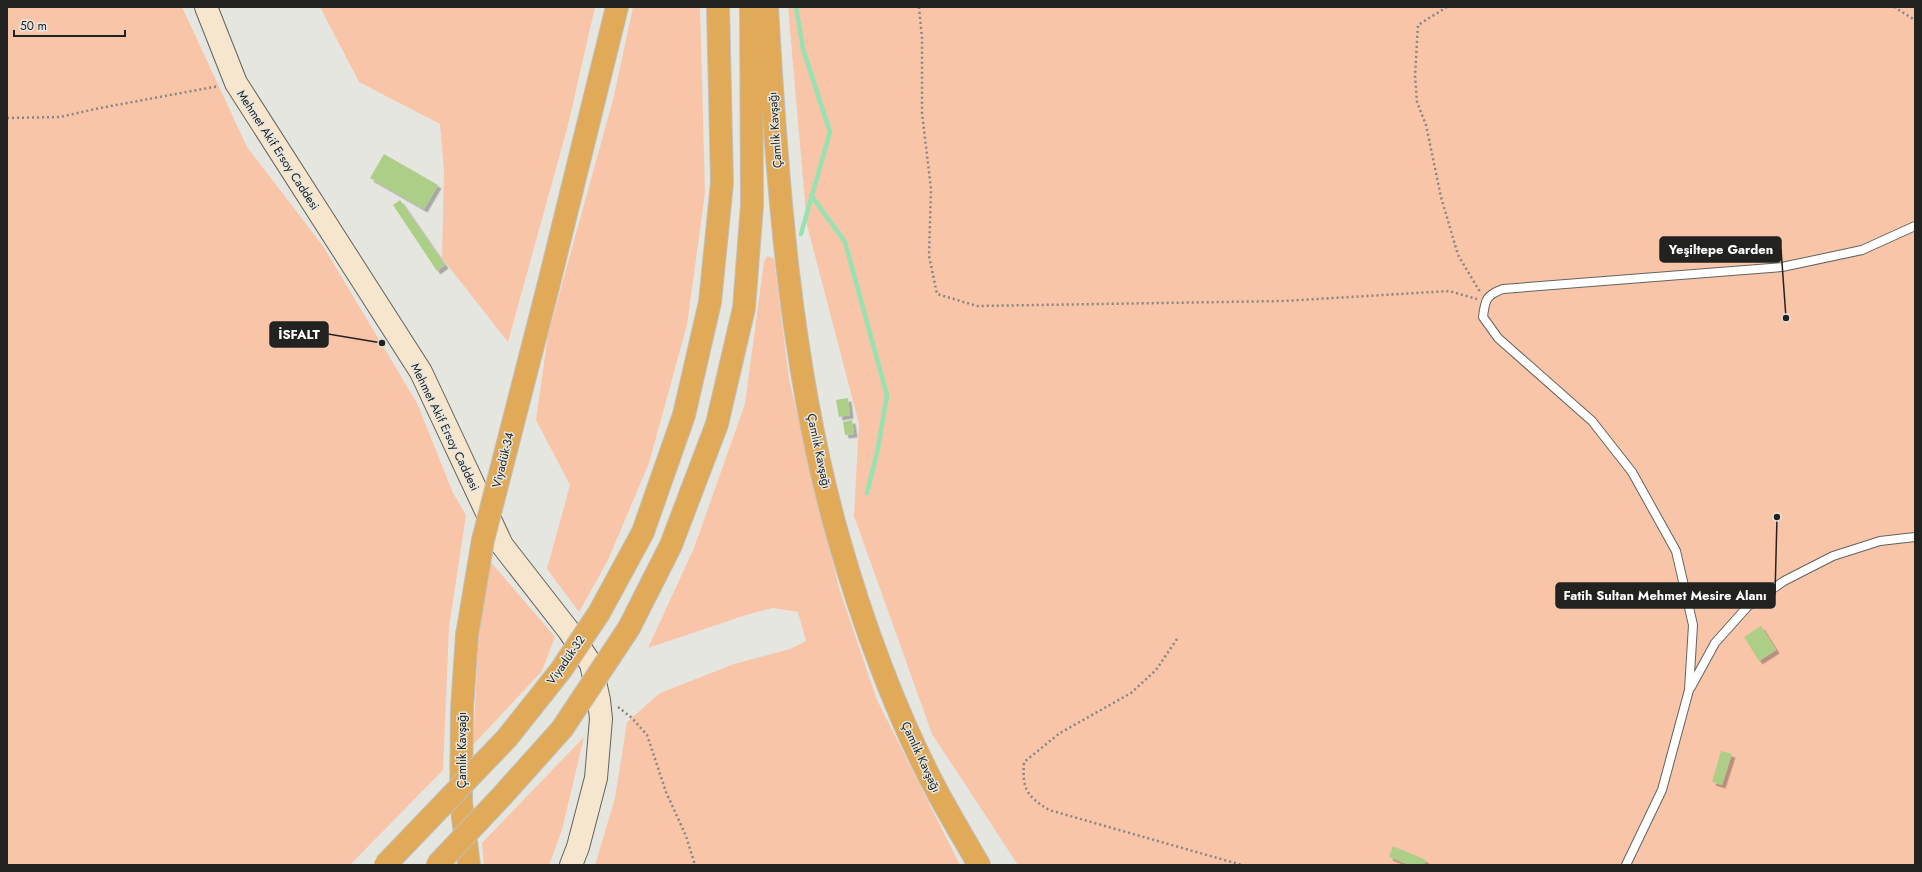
<svg xmlns="http://www.w3.org/2000/svg" width="1922" height="872" font-family="Jost,sans-serif">
<style>
.green{fill:#f9c5a9}
.lines{fill:none;stroke-linecap:round;stroke-linejoin:round}
.stream{stroke:#96e2b0;stroke-width:4.5}
.building{fill:#adce86;filter:url(#shadow)}
.lane-casing{stroke:#63635e;stroke-width:10}
.secondary-casing{stroke:#63635e;stroke-width:24}
.highway-casing{stroke:#c1c1c1;stroke-width:24}
.path{stroke:#868681;stroke-width:2.5;stroke-dasharray:2 3;stroke-linecap:butt}
.lane{stroke:#fff;stroke-width:8}
.secondary{stroke:#f6e6cd;stroke-width:22}
.highway{stroke:#e0aa59;stroke-width:22}
.highway-bridge-casing{stroke:#c1c1c1;stroke-width:24;stroke-linecap:butt}
.highway-bridge{stroke:#e0aa59;stroke-width:22}
.labels{text-anchor:middle;dominant-baseline:central;stroke-width:3;stroke-linejoin:round;paint-order:stroke}
.street-label{font-size:12px;fill:#222220;stroke:#e6e6e0}
.leader{fill:none;stroke:#222220;stroke-width:1.5}
.callout-dot{fill:#222220;stroke:#e6e6e0;stroke-width:1.5}
.callout{fill:#222220;stroke:#222220;stroke-width:1.5}
.callout-label{font-size:13px;text-anchor:middle;font-weight:bold;fill:#fff}
</style>
<defs>
<filter id="shadow"><feDropShadow dx="3.5" dy="3.5" stdDeviation="0" flood-color="#0004"/></filter>
</defs>
<rect width="100%" height="100%" fill="#e6e6e0"/>
<path class="green" d="M7 7H182L247 147 323 246 417 403 453 493 466 515 449 627 443 770 350 865H7Z
M320 7H595L568 125 508 342 442 258 444 171 440 124 359 82Z
M633 7H700L705 193 687 325 649 463 608 560 579 612 547 569 570 485 536 420 548 335 614 96Z
M788 7H1915V865H1018L932 734 854 516 859 424 807 225Z
M768 256 774 259 789 379 839 588 877 700 960 865H595L615 798 627 722 660 693 734 664 790 649 806 641 798 612 773 608 746 615 648 648 694 548 745 404 764 261Z
M490 561 555 637 542 671 473 745 479 630Z
M584 737 562 830 549 865H484L482 843Z"/>
<g class="lines">
<path class="stream" d="M796 7 803 49 830 132 801 234
M811 195 845 242 887 395 878 448 867 493"/>
</g>
<path class="building" d="M384 154 438 185 424 209 370 178Z
M400 200 445 265 437 271 393 205Z
M848 398 850 415 839 417 836 400Z
M852 420 854 434 845 435 843 422Z
M1761 626 1776 650 1759 661 1744 637Z
M1721 751 1732 754 1722 785 1712 782Z
M1393 846 1426 860 1424 865H1409L1389 857Z"/>
<g class="lines">
<g class="lane-casing">
<path id="lane" d="M1691 687 1715 643 1748 606 1784 581 1833 556 1880 541 1915 537
M1626 865 1662 790 1689 690 1693 625 1676 551 1632 472 1592 421 1498 338 1483 317C1485 300 1486 295 1503 289L1782 267 1862 250 1915 226"/>
</g>
<g class="secondary-casing">
<path id="secondary" d="M206 7 236 83 421 372 502 545 569 631 591 664 599 700 601 719 596 778 578 847 571 865"/>
</g>
<g class="highway-casing">
<path id="highway" d="M767 7C777 182 790 367 838 536 862 622 897 717 939 795 952 819 966 842 979 865
M548 287 617 7
M684 415 710 302 722 183 718 7
M717 424 744 308 752 205 751 7
M467 635 462 708 461 802 469 865"/>
</g>
<path class="path" d="M919 7 922 38V113L931 189 929 256 937 294 977 306 1284 301 1449 291 1477 299
M1447 7 1418 25 1415 76 1417 102 1426 125 1441 197 1458 255 1480 292
M1894 7 1915 20
M7 118 60 117 100 108 219 86
M1177 639 1156 670 1131 693 1060 733 1024 762C1022 790 1027 796 1049 810L1242 865
M618 707 632 718 647 735 666 792 686 836 695 865"/>
<use href="#lane" class="lane"/>
<use href="#secondary" class="secondary"/>
<use href="#highway" class="highway"/>
<g class="highway-bridge-casing">
<path id="highway-bridge" d="M467 635 483 540 548 287
M385 865 507 738 561 670 599 613 643 532 684 415
M437 865 502 796 562 729 629 628 671 545 717 424"/>
</g>
<use href="#highway-bridge" class="highway-bridge"/>
</g>
<g class="labels">
<g class="street-label">
<text transform="translate(775 130) rotate(-94)">Çamlık Kavşağı</text>
<text transform="translate(278 150) rotate(57)">Mehmet Akif Ersoy Caddesi</text>
<text transform="translate(445 427) rotate(64)">Mehmet Akif Ersoy Caddesi</text>
<text transform="translate(819 451) rotate(78)">Çamlık Kavşağı</text>
<text transform="translate(503 460) rotate(-76)">Viyadük-34</text>
<text transform="translate(566 660) rotate(-55)">Viyadük-32</text>
<text transform="translate(462 750) rotate(-90)">Çamlık Kavşağı</text>
<text transform="translate(921 757) rotate(65)">Çamlık Kavşağı</text>
</g>
</g>
<path class="leader" d="M1786 318L1781 249M382 343L328 334M1777 517L1775 595"/>
<g class="callout-dot">
<circle cx="1786" cy="318" r="4"/>
<circle cx="382" cy="343" r="4"/>
<circle cx="1777" cy="517" r="4"/>
</g>
<g class="callout">
<rect x="1660" y="237" width="121" height="25" rx="4"/>
<rect x="270" y="322" width="58" height="25" rx="4"/>
<rect x="1556" y="583" width="219" height="25" rx="4"/>
</g>
<g class="callout-label">
<text x="1721" y="254">Yeşiltepe Garden</text>
<text x="299" y="339">İSFALT</text>
<text x="1665" y="600">Fatih Sultan Mehmet Mesire Alanı</text>
</g>
<rect width="1922" height="872" fill="none" stroke="#222220" stroke-width="16"/>
<path d="M14 30v6h111v-6" fill="none" stroke="#222220" stroke-width="2"/>
<text x="20" y="30" font-size="12" fill="#222220" stroke="#e6e6e0" stroke-width="3" paint-order="stroke">50 m</text>
</svg>
